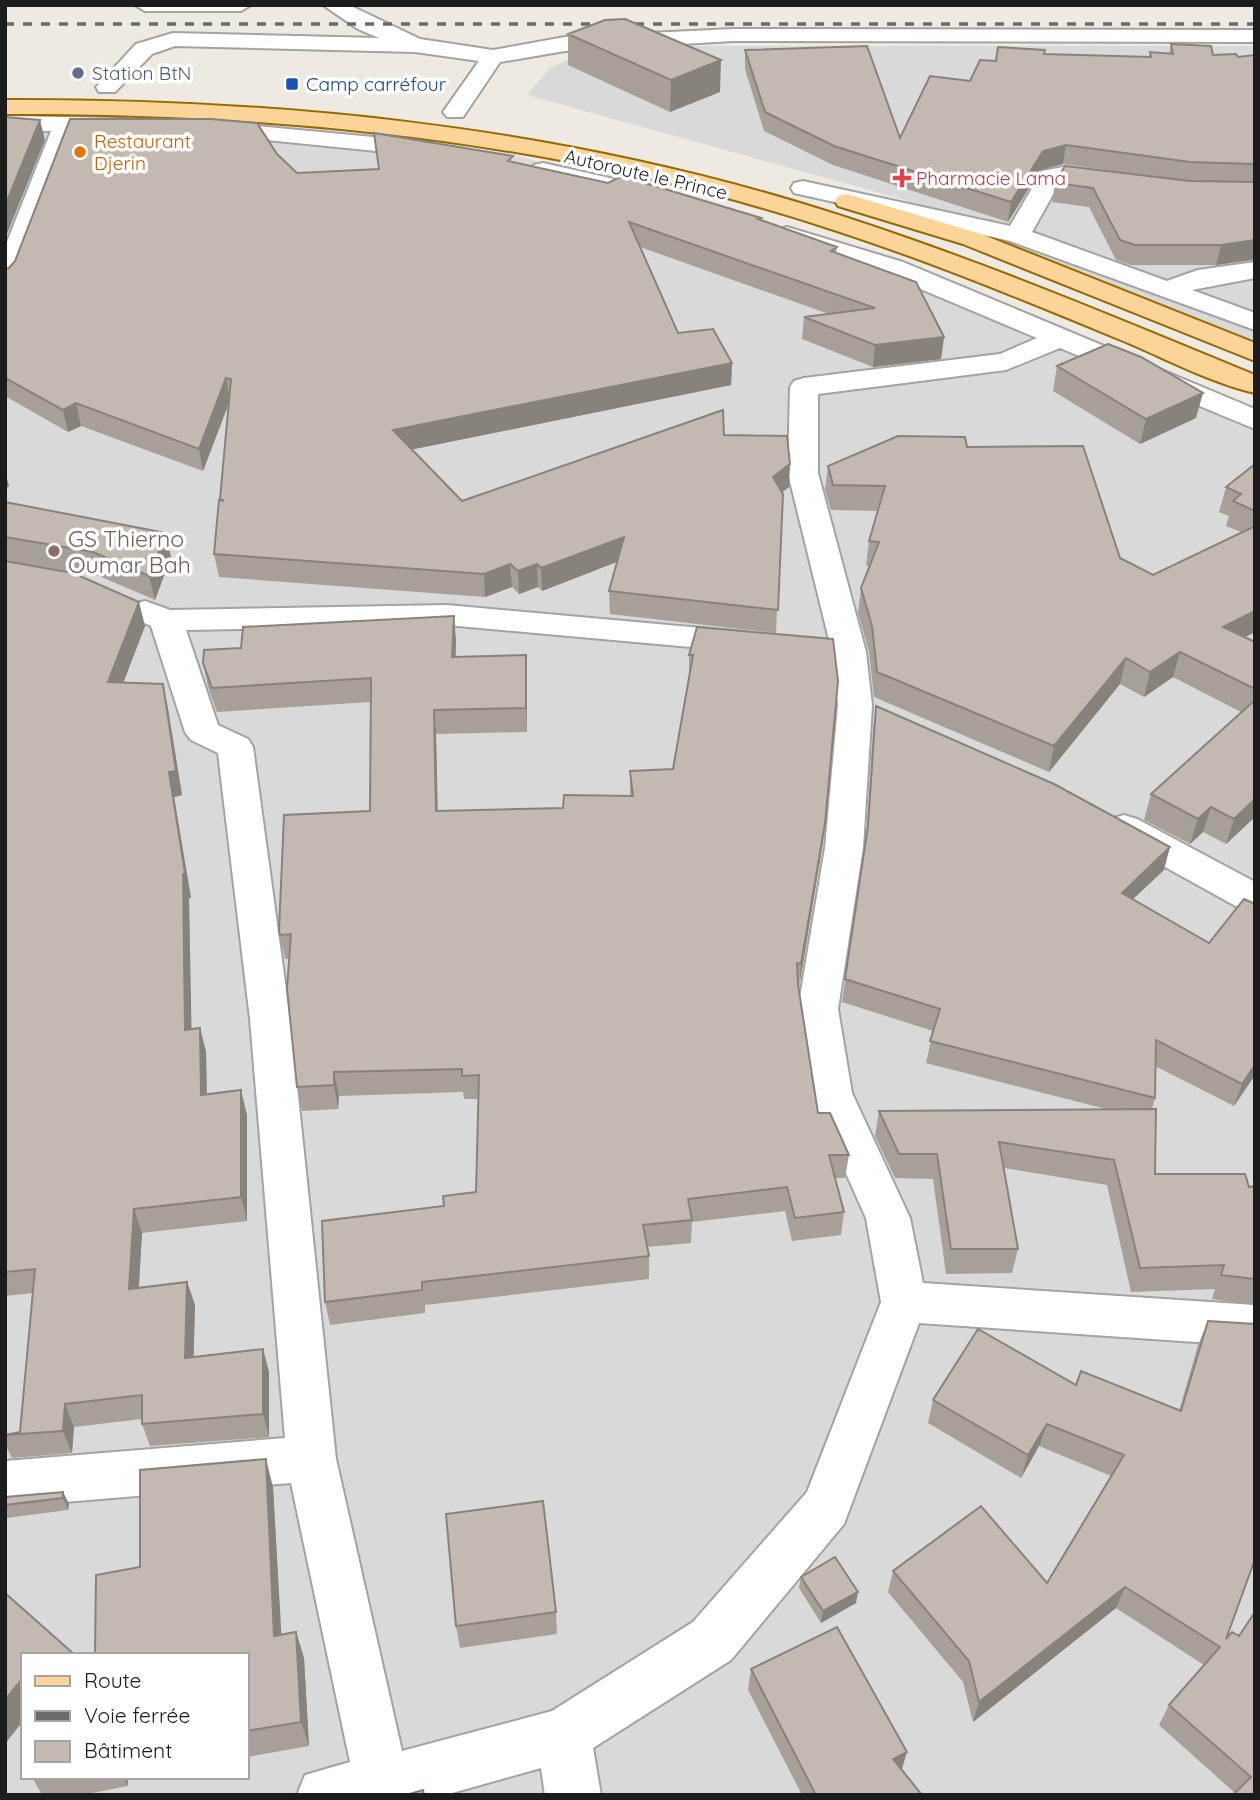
<svg xmlns="http://www.w3.org/2000/svg" width="1260" height="1800" font-family="Quicksand,sans-serif">
<style>
.residential{fill:#dad9d9;fill-rule:evenodd}
.lines{fill:none;stroke-linecap:round;stroke-linejoin:round}
.minor-casing{stroke:#a3a3a3;stroke-width:4}
.major-casing{stroke:#946900;stroke-width:4}
.minor{fill:#fff;fill-rule:evenodd}
.major{fill:#fbd499;fill-rule:evenodd}
.rail{stroke:#6a6a6a;stroke-width:3.5;stroke-dasharray:9 9;stroke-linecap:butt}
.wall{fill:#a7a098}
.shaded-wall{fill:#88827c}
.building{fill:#c2bab1;stroke:#88827c;stroke-width:2}
.service-dot{fill:#5c6f8a;stroke:#fff;stroke-width:2.5}
.transit-dot{fill:#1a4fb4;stroke:#fff;stroke-width:2.5}
.food-dot{fill:#e8710a;stroke:#fff;stroke-width:2.5}
.health-dot{fill:#e0444e;stroke:#fff;stroke-width:2.5}
.education-dot{fill:#8d6e63;stroke:#fff;stroke-width:2.5}
.labels{text-anchor:middle;dominant-baseline:central;stroke-width:7;stroke-linejoin:round;paint-order:stroke}
.far-service-label{font-size:19px;fill:#4e5e75;stroke:#fff;text-anchor:start}
.far-transit-label{font-size:19px;fill:#164399;stroke:#fff;text-anchor:start}
.far-food-label{font-size:19px;fill:#c56008;stroke:#fff;text-anchor:start}
.far-street-label{font-size:19px;fill:#1c1c1c;stroke:#fff}
.far-health-label{font-size:19px;fill:#be3a42;stroke:#fff;text-anchor:start}
.education-label{font-size:23px;fill:#785e54;stroke:#fff;text-anchor:start}
</style>
<rect width="100%" height="100%" fill="#eeeae2"/>
<path class="residential" d="M597 46H1255V346L902 199 527 95 550 68Z
M5 122 124 123 353 134 506 153 875 255 1101 344 1255 414V1795H5ZM23 1655H247V1777H23Z"/>
<g class="lines">
<g class="minor-casing">
<path id="minor" d="M135 5H251L241 11H145Z
M323 5H349L420 39 493 50 565 37 733 29 1255 30V42L733 41 565 51 500 62 463 117H447L443 112 479 61 415 52 175 46 152 54 115 92H99L96 87 136 44 173 33 379 38 358 29Z
M5 116 119 118 127 120 131 125 127 130 75 131 18 281 14 287 5 289V247L51 131 5 130Z
M214 122 426 142 434 144 438 149 434 154 426 156 206 134 202 129 206 124Z
M543 163 668 191 671 196 668 201 659 203 534 175 531 170 534 165Z
M1063 167 1119 176 1122 181 1119 186 1110 188 1060 182 1032 232 1167 281 1198 270 1255 262V278L1192 290 1255 313V330L1010 241 794 193 791 188 794 183 803 181 1010 226 1042 171Z
M787 227 903 262 1255 409V429L1060 348 1006 370 818 394V473L866 652 872 705 863 848 838 1009 852 1093 910 1218 923 1283 1255 1305V1346L919 1323 844 1524 731 1660 593 1748 601 1795H545L541 1768 445 1795H297L305 1775 350 1762 291 1483 5 1507V1461L285 1438 250 1019 218 753 191 740 185 732 151 626 133 618 129 611 133 604 145 601 170 610 447 605 746 632 758 635 763 642 758 649 746 652 447 625 186 630 218 725 248 739 253 747 290 1019 336 1459 402 1751 552 1711 693 1622 807 1492 881 1302 866 1218 810 1093 798 1009 825 848 838 705 832 652 788 473 790 387 794 381 804 378 1000 354 1037 338 885 274 778 240 774 235 778 230Z
M1124 815 1137 819 1255 882V913L1241 909 1111 837 1105 828 1111 819Z"/>
</g>
<g class="major-casing">
<path id="major" d="M5 100C273 99 542 125 800 203 955 250 1105 313 1255 375V393C1208 382 1161 356 1116 338 1024 300 932 262 837 231 569 142 287 113 5 114Z
M847 194 981 234 1255 343V361L963 244 838 206 835 201 838 196Z"/>
</g>
<use href="#minor" class="minor"/>
<use href="#major" class="major"/>
<path class="rail" d="M5 24H1255"/>
</g>
<path class="wall" d="M568 34 720 92 670 112 568 65Z
M1171 44 1213 55 1238 57 1255 55V260L1216 265H1131L1116 260 1089 207 1052 202 1055 183 1142 175 1063 164 1040 170 1008 222 833 165 764 131 745 69V50L900 138 996 61 1044 54 1149 57 1150 52 1169 53Z
M374 133 514 162 761 218V220L837 247 836 253 944 337 941 359 873 367 802 339 804 317 829 314 640 247 678 333 732 363 731 385 411 449 462 501 724 435 789 487 782 492 776 633 610 614 609 591 617 562 542 591 538 587 519 594 512 587 485 597 219 577 214 554 229 403 203 471 81 426 68 432 5 396V269L277 154 297 173 379 169Z
M1057 366 1196 418 1140 444 1053 391Z
M967 447 1120 558 1153 575 1241 532 1226 526 1229 516 1219 512 1226 487 1255 464V632L1245 637 1255 642V817L1226 844 1203 832 1190 844 1144 820 1151 794 1241 712 1173 677 1144 697 1120 684 1049 772 874 697 869 652 858 613 861 588 869 566H866L869 541 878 511 831 510 825 490 828 466Z
M5 502 171 557 155 600 99 576 5 561 145 626 123 683 163 684 168 709 182 795 174 797 191 898H189L191 1029 200 1028 206 1052 207 1094 247 1115V1221L142 1233 139 1288 187 1282 195 1305 193 1357 263 1349 269 1372V1437L150 1446 142 1424V1419L74 1427 72 1453 12 1458 5 1444V1435L20 1432 33 1293 5 1296Z
M697 627 825 823 822 848 798 988 818 1113 849 1155 845 1178H835L844 1212 841 1235 792 1241 785 1211 692 1222 691 1243 647 1247 649 1256V1279L425 1305V1313L330 1325 325 1302 444 1206 476 1192 479 1099H464L463 1092 339 1096 338 1109 302 1111 297 1087 289 959H285L279 931 370 811V702L217 712 208 687 203 663 456 640V657L526 655 527 732 436 734 438 811 563 808 630 796V771L673 769 689 679V655Z
M876 706 1164 870 1133 899 1255 1075 1234 1106 1155 1066V1098L1152 1109 1155 1174 1249 1187 1255 1186V1305L1212 1299 1215 1289 1131 1292 1107 1185 1004 1168 1018 1249 1012 1273 946 1274 933 1179 895 1178 875 1136 879 1111 1106 1109 926 1063 933 1031 842 1002 866 841 873 729Z
M1208 1321 1226 1639 1255 1795 1235 1793 1159 1725 1169 1705 1204 1665 1116 1608 973 1722 963 1682 888 1592 893 1571 1047 1583 1111 1476 1039 1446 1021 1478 928 1423 933 1400 1076 1385 1179 1411 1198 1345Z
M273 1487 281 1635 296 1632 304 1658 309 1746 247 1757V1655L140 1567Z
M63 1492 69 1504 68 1510 6 1518 5 1516V1497Z
M801 1577 856 1603 821 1623 799 1588Z
M556 1612 557 1634 460 1648 456 1626Z
M751 1669 902 1769 922 1795H802L748 1690Z
M32 1777H136L128 1779V1786L82 1795H42Z"/>
<path class="shaded-wall" d="M721 60 720 92 670 112 671 80Z
M40 120 45 140 5 239V206Z
M1066 145 1063 164 1040 170 1008 222 1011 202 1043 151Z
M1255 240V259L1216 265 1221 245Z
M944 337 941 359 873 367 875 345Z
M732 363 731 385 395 453 393 430Z
M226 378 230 400 203 471 199 449Z
M1203 393 1196 418 1140 444 1146 419Z
M76 403 81 426 68 432 63 410Z
M790 464 789 487 772 500 773 477Z
M5 472 9 486 5 490Z
M166 533 171 557 155 600 149 576Z
M624 537V559L542 591 541 568Z
M510 564 512 587 485 597 484 574Z
M537 564 538 587 519 594 518 571Z
M139 602 145 626 114 707 108 682Z
M1255 611V632L1216 652 1223 627Z
M454 616 456 640 454 681 452 657Z
M1180 652 1173 677 1144 697 1150 672Z
M526 655 527 679V732L526 708Z
M1126 658 1120 684 1049 772 1054 746Z
M163 684 168 709 182 795 174 797 191 898H189L192 1054 185 1030 183 874 169 772Z
M434 710 436 734 438 835 436 811Z
M1255 799V817L1226 844 1234 819Z
M1211 807 1203 832 1190 844 1198 819Z
M825 823 822 848 799 988 801 964Z
M1170 847 1164 870 1116 915 1122 893Z
M200 1028 206 1052 207 1119 201 1095Z
M1255 1065V1075L1234 1106 1242 1084Z
M334 1072 339 1096 338 1109 334 1085Z
M241 1090 247 1115V1221L241 1197Z
M134 1209 142 1233 137 1312 129 1289Z
M187 1282 195 1305 193 1381 185 1358Z
M263 1349 269 1372V1437L263 1414Z
M65 1404 74 1427 72 1453 63 1431Z
M1047 1424 1039 1446 1021 1478 1028 1455Z
M266 1459 273 1487 283 1662 274 1636Z
M63 1492 69 1504 68 1510 63 1498Z
M1125 1587 1116 1608 973 1722 979 1702Z
M858 1592 856 1603 821 1623 823 1611Z
M296 1632 304 1658 309 1746 301 1722Z
M23 1678V1721L5 1744V1700Z
M907 1752 901 1772 893 1759Z
M123 1777H127L128 1786Z"/>
<path class="building" d="M625 19 721 60 671 80 568 34 605 20Z
M1171 44 1211 46 1213 55 1236 54 1238 57 1255 55V164L1190 162 1066 145 1043 151 1011 202 834 146 765 112 745 50 867 46 900 138 930 76 970 81 980 60 996 61 998 47 1045 50 1044 54 1151 57 1150 52 1173 54Z
M5 117 40 120 5 206Z
M70 119H211L257 123 277 154 297 173 379 169 374 133 513 156 508 161 608 183 622 176 761 218 758 219 837 247 831 251 916 282 944 337 875 345 804 317 875 308 629 222 678 333 713 329 732 363 393 430 462 501 723 410 724 435 787 436 790 464 773 477 783 494 778 610 609 591 624 537 541 568 537 564 518 571 510 564 484 574 214 554 219 500 224 501 220 499 231 379 226 378 199 449 76 403 63 410 5 378V269L9 268 15 261Z
M1065 166 1190 181 1255 182V240L1221 245H1135L1120 240 1093 188 1055 183Z
M1108 344 1141 357 1203 393 1146 419 1057 366Z
M898 436 965 437 967 447 1083 446 1120 558 1153 575 1255 526V611L1223 627 1255 642V689L1180 652 1150 672 1126 658 1054 746 877 672 872 626 861 588 879 542 869 541 885 486 833 485 828 466Z
M1255 464V511L1233 501 1241 494 1226 487Z
M5 502 166 533 149 576 93 552 5 537Z
M5 561 73 573 139 602 108 682 163 684 176 771 169 772 185 873 183 874 185 1030 200 1028 201 1095 241 1090V1197L134 1209 129 1289 187 1282 185 1358 263 1349V1414L142 1424V1395L65 1404 63 1431 5 1435 20 1432 35 1269 5 1272Z
M454 616 452 657 526 655V708L434 710 436 811 563 808 564 795 633 796 630 771 673 769 693 655H689L697 627 833 639 838 681 825 823 801 964 797 963 798 985 818 1113H830L849 1155H829L844 1212 795 1218 787 1187 688 1199 692 1220 643 1225 649 1256 422 1282V1290L325 1302 322 1221 444 1206 443 1196 476 1192 479 1075 462 1076V1069L334 1072V1085L297 1087 287 989 291 934 280 935 279 931 284 815 370 811 371 678 212 688 203 663 204 650 241 648 243 627Z
M1255 700V799L1234 819 1211 807 1198 819 1151 794Z
M876 706 1054 784 1170 847 1122 893 1209 943 1244 899 1255 904V1065L1242 1084 1156 1040 1155 1098 930 1041 940 1009 845 979 868 826Z
M1156 1109 1155 1174H1245L1249 1187 1255 1186V1279L1221 1275 1224 1265 1140 1268 1114 1160 999 1142 1018 1249H951L937 1154H899L879 1111Z
M1208 1321 1255 1324V1559L1226 1639 1232 1632 1239 1636 1255 1612V1795H1233L1251 1777 1169 1705 1220 1647 1125 1587 979 1702 969 1661 893 1571 981 1506 1047 1583 1124 1455 1047 1424 1028 1455 933 1400 978 1329 1076 1385 1081 1371 1181 1411Z
M266 1459 274 1636 296 1632 301 1722 247 1731V1655H95L96 1575 140 1567V1470Z
M63 1492V1498L5 1505V1497Z
M543 1501 556 1612 456 1626 446 1514Z
M835 1557 858 1592 823 1611 801 1577Z
M5 1593 75 1655H23V1678L5 1700Z
M837 1627 907 1752 893 1759 922 1795H816L751 1669Z
M423 1790 424 1795H406Z"/>
<circle class="service-dot" cx="78" cy="73" r="7"/>
<rect class="transit-dot" x="285" y="77" width="14" height="14" rx="3.5"/>
<circle class="food-dot" cx="80" cy="152" r="7"/>
<path class="health-dot" d="M898.5 167.5h7v7h7v7h-7v7h-7v-7h-7v-7h7z"/>
<circle class="education-dot" cx="54" cy="551" r="7"/>
<g class="labels">
<g class="far-service-label">
<text x="92" y="73">Station BtN</text>
</g>
<g class="far-transit-label">
<text x="306" y="84">Camp carréfour</text>
</g>
<g class="far-food-label">
<text x="94" y="141">Restaurant<tspan x="94" dy="22">Djerin</tspan></text>
</g>
<g class="far-street-label">
<text transform="translate(646 174) rotate(13)">Autoroute le Prince</text>
</g>
<g class="far-health-label">
<text x="916" y="178">Pharmacie Lama</text>
</g>
<g class="education-label">
<text x="68" y="538">GS Thierno<tspan x="68" dy="26">Oumar Bah</tspan></text>
</g>
</g>
<rect width="1260" height="1800" fill="none" stroke="#1c1c1c" stroke-width="14"/>
<rect x="21" y="1653" width="228" height="126" fill="#ffffff" stroke="#a4a4a4" stroke-width="2"/>
<rect x="35" y="1676" width="35" height="10" fill="#fbd499" stroke="#a4a4a4" stroke-width="2"/>
<text x="84" y="1688" font-size="21" fill="#1c1c1c">Route</text>
<rect x="35" y="1711" width="35" height="10" fill="#6a6a6a" stroke="#a4a4a4" stroke-width="2"/>
<text x="84" y="1723" font-size="21" fill="#1c1c1c">Voie ferrée</text>
<rect x="35" y="1741" width="35" height="21" fill="#c2bab1" stroke="#a4a4a4" stroke-width="2"/>
<text x="84" y="1758" font-size="21" fill="#1c1c1c">Bâtiment</text>
</svg>
